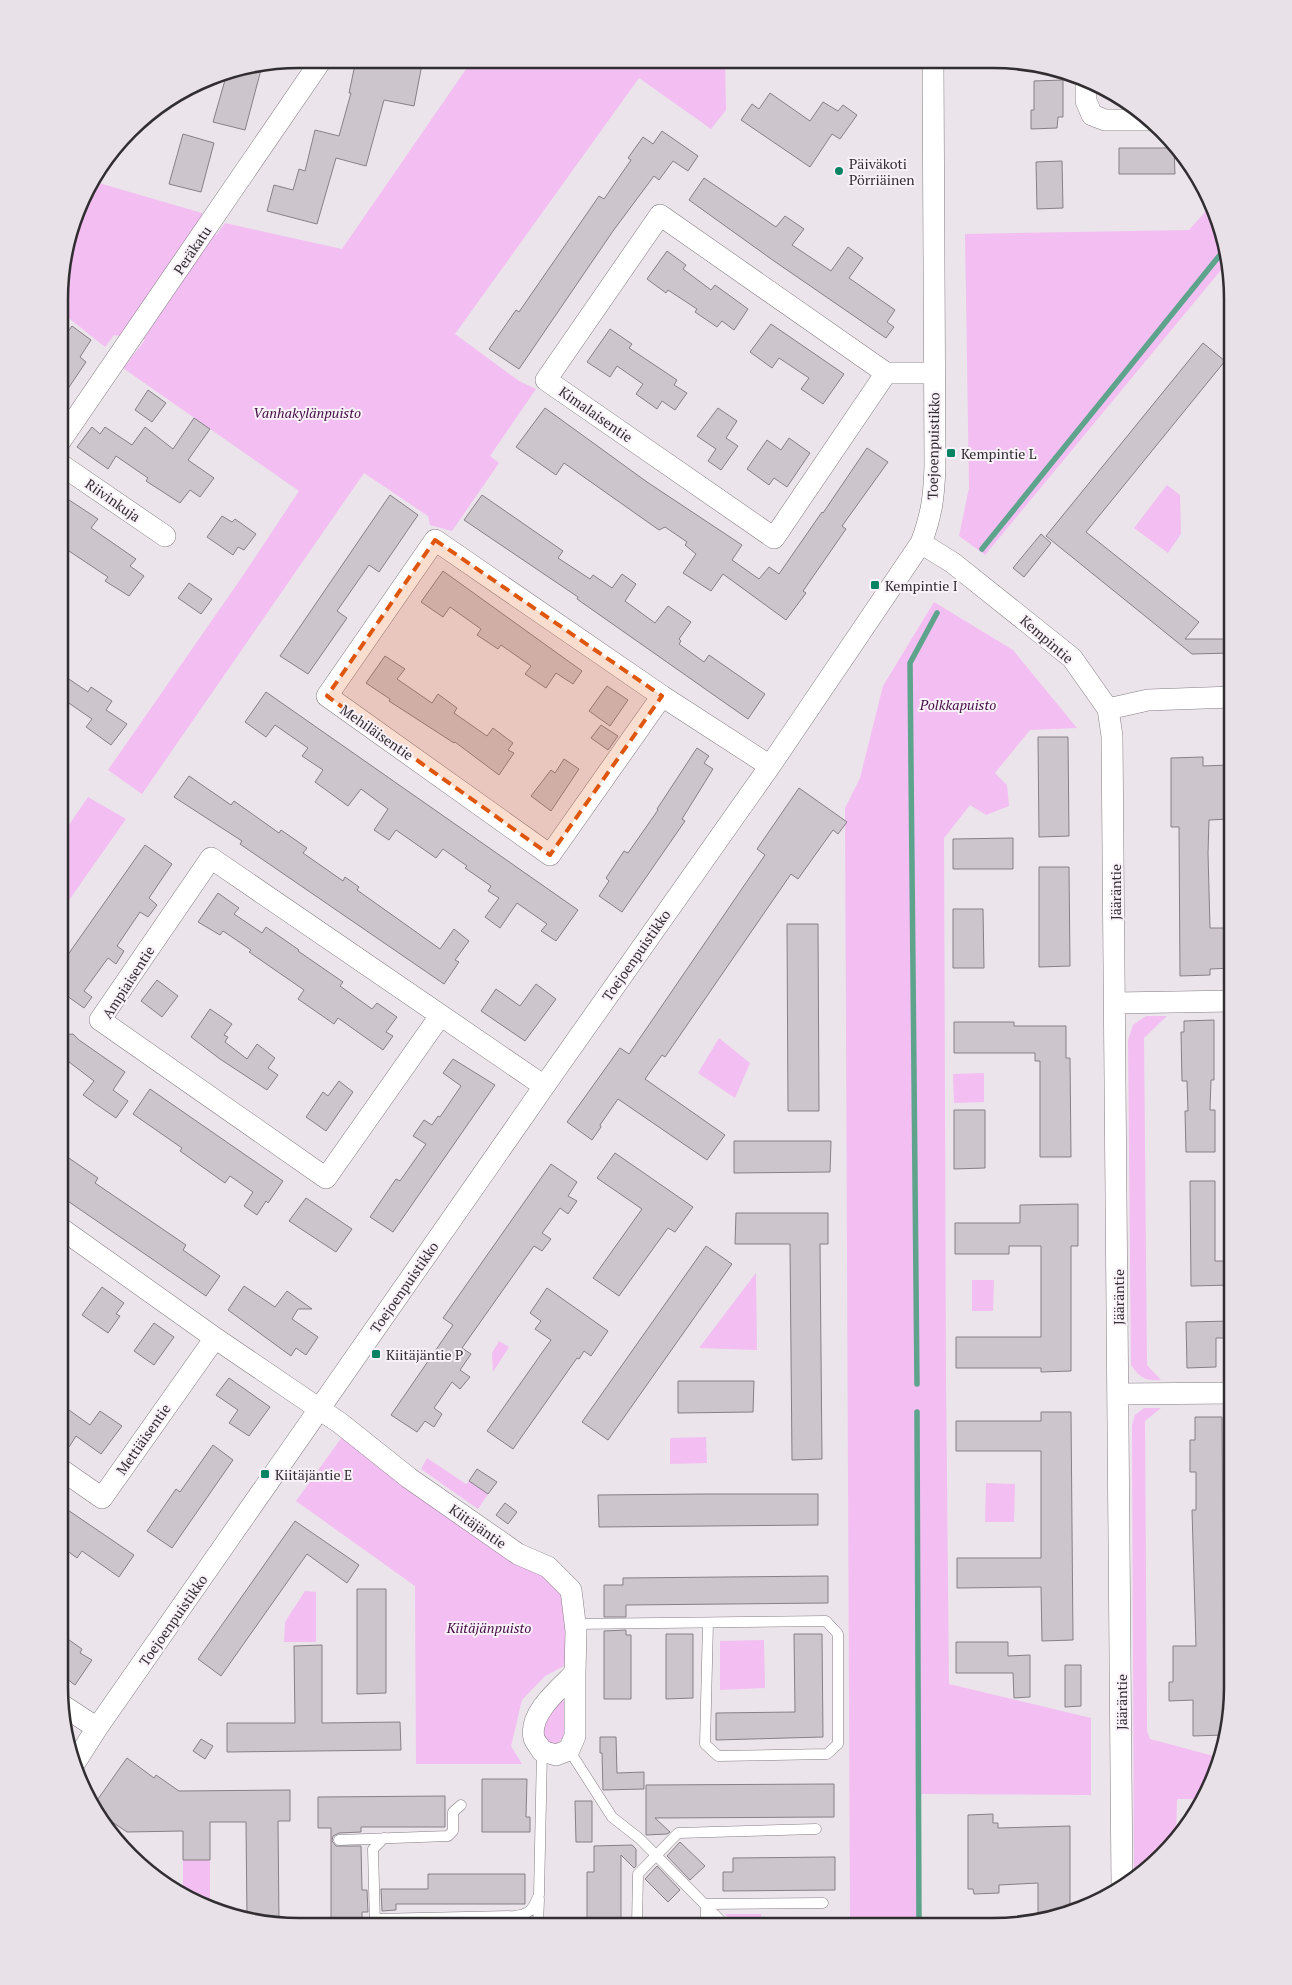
<svg xmlns="http://www.w3.org/2000/svg" width="1292" height="1985" font-family="'PT Serif',serif">
<style>
.green{fill:#f3bef2}
.lines{fill:none;stroke-linecap:round;stroke-linejoin:round}
.stream{stroke:#5ea38b;stroke-width:5.5}
.building{fill:#ccc5cb;stroke:#878086}
.lane-casing{stroke:#847e84;stroke-width:11}
.street-casing{stroke:#847e84;stroke-width:22}
.lane{stroke:#fff;stroke-width:10}
.street{stroke:#fff;stroke-width:21}
.marked{fill:#df570e;fill-opacity:0.2;stroke:#df570e;stroke-width:4;stroke-dasharray:10 6;stroke-linejoin:round}
.poi-dot{fill:#068363;stroke:#f8f1f8;stroke-width:2}
.labels{text-anchor:middle;dominant-baseline:central;stroke-width:4;stroke-linejoin:round;paint-order:stroke}
.poi-label{font-size:14px;fill:#312e31;stroke:#f8f1f8;text-anchor:start}
.street-label{font-size:14px;fill:#312e31;stroke:#f8f1f8}
.park-label{font-size:14px;font-style:italic;fill:#440e45;stroke:#f8f1f8}
.rim{fill:none;stroke:#312e31;stroke-width:2.5}
</style>
<rect width="100%" height="100%" fill="#ebe4eb"/>
<path class="green" d="M473 59 725 60 726 110 711 129 639 78 455 334 519 381 536 389 490 456 499 463 452 531 430 525 428 516 364 473 142 794 108 770 242 577 299 491 123 368 145 340 114 335 105 347 61 312V268L84 192 92 181 202 213 216 235 225 223 342 249Z
M1213 203 1226 264 985 555 959 536 969 488 965 234 1189 230Z
M1167 485 1180 495 1181 534 1168 553 1134 528Z
M934 602 1013 650 1077 728 1030 730 995 773 1007 785 1009 806 986 815 970 805 944 838 946 1379 949 1684 1091 1718V1795L920 1794 919 1926H850L845 808 860 778 883 686Z
M88 797 126 819 60 913V838Z
M1146 1016H1167L1144 1038 1147 1365 1161 1380C1145 1381 1140 1378 1131 1365L1128 1040 1133 1025Z
M719 1038 750 1063 735 1098 698 1073Z
M984 1073V1102L954 1103 953 1074Z
M756 1273 757 1350 699 1348Z
M972 1280H994L993 1311H972Z
M499 1341 509 1347 493 1372 492 1353Z
M1144 1408H1161L1145 1421 1147 1731 1150 1739 1221 1758 1203 1799H1177L1176 1838 1151 1867 1134 1878 1132 1425 1135 1415Z
M342 1437 541 1573 563 1595 568 1664 545 1676 522 1700 511 1746 522 1764H416L415 1586 296 1501Z
M706 1437 707 1463 670 1464V1438Z
M427 1458 466 1484 469 1481 488 1494 478 1509 421 1469Z
M986 1483 1015 1484 1014 1522H985Z
M305 1591 316 1592V1642H284L285 1622Z
M764 1640 765 1688 720 1690V1641Z
M561 1701 566 1702 567 1733 557 1744H551L544 1738C541 1721 549 1713 561 1701Z
M183 1860H210V1903H198L183 1894Z
M725 1914H761L762 1926H736Z"/>
<g class="lines">
<path class="stream" d="M982 549 1224 250
M917 1384 910 663 937 613
M917 1412 919 1926"/>
</g>
<path class="building" d="M387 59H423L414 106 384 100 366 166 336 158 317 224 267 211 274 185 293 190 299 169 305 171 315 130 339 136 351 93H349L356 60 386 66Z
M262 66 245 130 213 122 227 73Z
M1063 80V117H1058L1057 128 1031 129V110H1034V81Z
M770 93 810 121 823 102 838 111 843 105 857 115 840 139 832 134 810 167 741 120 752 104 759 109Z
M662 131 698 156 688 171 673 161 659 180 654 176 613 231 519 369 489 349 516 310 519 312 599 196 604 199 631 160 628 158 643 137 653 144Z
M183 134 214 143 201 192 169 184Z
M1119 148H1174L1175 174H1119Z
M1062 161 1063 208 1037 209 1036 162Z
M704 178 776 227 785 216 804 229 792 245 831 271 848 247 863 258 849 278 895 310 887 322 894 327 886 338 774 261 689 200Z
M667 251 686 265 683 269 711 290 715 285 748 309 734 330 722 321 717 327 695 312 697 309 668 290 666 293 647 279Z
M771 324 844 374 823 404 801 389 809 378 779 358 772 368 750 352Z
M72 326 91 340 80 357 86 362 61 399V341Z
M610 329 632 344 629 348 677 380 674 385 687 393 675 410 662 401 657 409 636 394 643 384 617 366 610 377 587 362Z
M1203 343 1225 361 1086 532 1199 622 1185 639H1233V653L1192 654 1046 536Z
M148 390 166 403 152 422 135 410Z
M545 408 647 482 742 545 732 560 759 579 769 567 779 574 822 512 823 513 867 448 888 462 842 526 846 529 803 591 806 593 786 620 723 574 711 591 683 573 696 554 685 545 687 542 665 527 659 530 564 463 556 475 516 447Z
M718 408 737 421 726 438 738 446 721 470 708 461 716 449 697 436Z
M194 418 210 429 188 460 214 478 200 497 190 490 180 503 146 481 148 478 116 456 108 469 77 447 92 427 100 434 105 427 132 445 145 427 173 449Z
M789 438 810 453 787 487 774 478 769 485 747 469 767 440 781 450Z
M60 494 98 519 91 528 136 559 130 566 144 576 129 596 105 581 108 577 60 545Z
M390 495 418 515 379 572 369 565 337 611 347 618 308 674 280 656Z
M482 495 563 551 558 558 590 579 593 575 612 588 622 574 636 584 625 601 655 623 668 606 691 622 679 639 681 641 679 644 704 662 709 655 765 694 748 719 577 599 578 597 464 520Z
M222 516 232 522 235 519 256 534 244 550 238 547 233 555 207 537Z
M1041 534 1051 543 1024 577 1013 568Z
M443 571 582 671 573 684 556 673 546 688 525 674 531 666 501 645 498 649 477 635 481 629 450 607 443 617 421 602Z
M189 583 212 599 201 614 178 598Z
M385 656 405 669 397 679 432 703 438 694 457 708 454 713 487 736 493 728 513 743 508 750 514 753 499 775 455 742 454 743 389 701 390 699 366 683Z
M60 673 88 692 91 687 112 701 106 710 127 724 111 745 86 727 92 719 60 697Z
M607 686 628 700 610 726 589 711Z
M266 692 578 910 556 941 541 931 547 924 517 903 500 928 485 917 499 898 488 891 491 886 465 868 467 866 443 849 436 858 396 830 389 840 374 830 388 809 361 789 348 806 315 782 323 770 302 756 308 748 275 725 266 737 245 722Z
M601 725 618 736 608 750 591 738Z
M1038 737H1068L1069 836 1039 837Z
M697 748 709 756 704 763 713 769 682 819 685 821 622 912 599 896 609 881 606 878 624 851 628 853 658 810 657 809Z
M1203 757V766L1229 765V819L1209 820 1208 853 1210 928H1233V968L1210 969V975L1180 976 1179 827H1171V758Z
M564 759 579 769 551 811 531 796 551 770 555 773Z
M189 776 231 805 234 801 279 833 281 830 307 848 303 853 343 881 345 877 359 887 357 890 440 949 454 929 469 941 455 960 459 962 444 984 240 844 242 841 174 797Z
M799 788 847 822 838 834 833 830 798 879 791 874 665 1057 662 1055 645 1079 725 1135 707 1160 618 1099 600 1125 601 1127 592 1140 567 1122 620 1048 629 1054 765 855 757 849Z
M1013 838V869H953V839Z
M145 845 172 864 149 898 157 905 148 917 140 912 117 946 124 951 116 964 108 958 84 991 92 997 84 1008 60 991V966Z
M1039 867H1069L1070 966 1039 967Z
M218 893 239 908 234 914 262 933 266 927 299 950 298 951 343 982 340 986 372 1009 377 1003 397 1017 386 1032 393 1036 383 1050 338 1018 334 1024 298 999 304 990 249 952 251 950 223 931 220 935 198 922Z
M953 909H983L984 968H953Z
M787 924H818L819 1111H788Z
M157 980 178 996 162 1017 141 1001Z
M536 984 556 999 525 1041 481 1011 496 989 520 1006Z
M210 1009 232 1024 224 1035 228 1037 225 1042 247 1059 257 1044 275 1058 268 1068 278 1075 267 1090 220 1059 191 1037Z
M1214 1020V1080H1211L1210 1110H1215V1152H1186L1185 1111H1188L1187 1081H1182L1181 1032H1184V1021Z
M954 1022H1014V1026H1066V1058H1070L1071 1157H1040V1061H1035V1053H954Z
M73 1034 79 1040 125 1072 113 1090 128 1101 116 1118 83 1095 94 1081 69 1062 60 1075V1035Z
M453 1059 495 1085 393 1232 370 1217 396 1179 400 1181 426 1144 413 1136 424 1120 432 1125 438 1116 440 1117 461 1086 443 1073Z
M339 1081 353 1092 326 1131 306 1117 323 1092 328 1096Z
M150 1089 283 1181 268 1203 266 1201 257 1215 244 1206 253 1192 230 1176 225 1183 180 1151 182 1148 133 1114Z
M954 1110H985V1168L954 1169Z
M734 1141H831L830 1172 734 1173Z
M60 1152 98 1178 95 1183 186 1245 183 1250 220 1276 206 1296 59 1195Z
M615 1153 693 1207 675 1232 668 1228 619 1296 593 1278 642 1209 597 1178Z
M551 1164 577 1182 568 1196 577 1201 568 1214 560 1208 542 1233 551 1239 542 1251 534 1246 462 1348 471 1354 460 1370 470 1377 460 1389 452 1382 434 1408 442 1414 434 1427 425 1421 417 1432 391 1415 453 1325 443 1318Z
M1190 1181H1215V1261H1233V1285L1191 1286Z
M306 1198 352 1229 336 1252 289 1221Z
M1078 1204V1246H1071V1371L1041 1372V1368H956V1337H1041V1246H1009V1254H955V1223H1020V1205Z
M736 1213H828V1244H820L822 1459 792 1460 790 1244H735Z
M706 1246 732 1264 608 1440 582 1422Z
M244 1286 275 1307 287 1291 312 1309H298L292 1319 318 1337 306 1355 296 1348 291 1356 228 1310Z
M102 1287 124 1303 116 1314 120 1316 108 1333 82 1315Z
M547 1288 608 1331 591 1356 584 1351 579 1359 577 1358 513 1449 487 1431 551 1340 535 1329 541 1321 530 1313Z
M1232 1321 1233 1338H1216V1367L1187 1368 1186 1322Z
M154 1323 174 1337 154 1365 134 1351Z
M229 1378 270 1407 249 1436 229 1423 238 1410 216 1395Z
M678 1381H754L753 1412 678 1413Z
M59 1403 90 1425 100 1411 122 1426 101 1454 76 1436 69 1447 59 1440Z
M1041 1412H1071L1073 1640 1042 1641 1041 1587 957 1588V1558H1041V1451H956V1421H1041Z
M1195 1417H1222L1224 1735 1193 1736V1700L1169 1701V1682H1173V1646H1196L1192 1510H1196V1472H1190V1440H1195Z
M213 1445 233 1460 172 1548 147 1531 176 1489 180 1492Z
M477 1469 497 1482 488 1494 469 1481Z
M707 1494H818V1525L599 1527 598 1495Z
M505 1503 517 1512 508 1524 496 1515Z
M59 1504 134 1555 119 1577 82 1551 77 1558 59 1545Z
M295 1521 359 1565 347 1583 307 1554 221 1676 198 1659Z
M828 1576V1603L626 1605V1617H604V1585H623V1578Z
M357 1589H386V1693L357 1694Z
M626 1630V1635H631V1699H604V1631Z
M59 1633 82 1649 80 1653 92 1660 75 1685 59 1673Z
M666 1634H693V1698L666 1699Z
M794 1634H822L823 1737 716 1740V1713L795 1712Z
M956 1642H1008V1656L1030 1655V1697L1014 1698 1013 1673H956Z
M322 1645V1723L400 1722 401 1750 227 1752V1723H295L294 1646Z
M1065 1665H1081V1706L1065 1707Z
M600 1737H616L617 1773 644 1772V1789L603 1790 602 1753H600Z
M201 1739 213 1746 205 1759 193 1751Z
M127 1758 154 1778 156 1775 179 1791 290 1790V1821H278L279 1924H268L247 1919 246 1822H210V1860H183V1831L127 1832 96 1811 93 1806Z
M482 1779H527L526 1817H530V1832H482Z
M834 1784V1817L655 1818 670 1832 667 1834 646 1835V1785Z
M445 1796V1827H361V1832L339 1833 333 1836 332 1841 336 1846H361L362 1890H367L368 1912H362V1924H331V1828H318V1797Z
M575 1801H592V1842H576Z
M993 1814V1823H998V1828L1070 1826V1911L1038 1917V1883L999 1885V1893L974 1894 973 1889H968V1815Z
M680 1842 705 1866 690 1880 667 1856Z
M632 1845 636 1849V1866L634 1868 621 1855V1925H587V1872H594V1846Z
M835 1857V1890L723 1891V1872H733V1858Z
M657 1866 680 1890 668 1902 645 1879Z
M428 1874H525V1904H396V1910L382 1911 381 1889H428Z"/>
<g class="lines">
<g class="lane-casing">
<path id="lane" d="M575 1624 826 1621 838 1634V1744L827 1754 718 1756 705 1744 708 1623
M569 1750 612 1817 640 1839 726 1926
M339 1840 448 1836 453 1831V1812L461 1805
M374 1919 514 1916C531 1914 532 1910 539 1895L542 1751
M375 1925 373 1849 384 1838
M538 1925 539 1899
M637 1925 638 1874 678 1833 816 1829
M706 1925V1904L823 1903"/>
</g>
<g class="street-casing">
<path id="street" d="M1086 77V101L1092 115 1105 120H1151
M886 373 774 538 546 380 660 215 886 373H933
M61 440 322 59
M60 464 165 536
M921 543 953 563 1072 658 1108 709 1112 736 1122 1885
M662 696 550 855 327 696 435 540 662 696 770 766
M1108 709 1148 700 1233 697
M1116 1003 1233 1001
M440 1016 326 1178 100 1020 211 858 544 1086
M59 1227 215 1338 340 1423 409 1478 518 1554 548 1567 571 1590 576 1631 575 1673C560 1688 528 1714 534 1738 535 1742 540 1747 542 1751L556 1755 569 1750 575 1736V1673
M1118 1394 1233 1393
M59 1468 102 1498 215 1338
M62 1705 97 1728
M74 1764 97 1728 552 1075 770 766 921 543C932 514 934 496 935 466L933 61"/>
</g>
<use href="#lane" class="lane"/>
<use href="#street" class="street"/>
</g>
<path class="marked" d="M435 540 662 696 550 855 327 696Z"/>
<g class="poi-dot">
<circle cx="839" cy="171" r="5"/>
<rect x="946" y="448" width="10" height="10" rx="2.5"/>
<rect x="870" y="580" width="10" height="10" rx="2.5"/>
<rect x="371" y="1349" width="10" height="10" rx="2.5"/>
<rect x="260" y="1469" width="10" height="10" rx="2.5"/>
</g>
<g class="labels">
<g class="poi-label">
<text x="849" y="163">Päiväkoti<tspan x="849" dy="16">Pörriäinen</tspan></text>
<text x="961" y="453">Kempintie L</text>
<text x="885" y="585">Kempintie I</text>
<text x="386" y="1354">Kiitäjäntie P</text>
<text x="275" y="1474">Kiitäjäntie E</text>
</g>
<g class="street-label">
<text transform="translate(192 250) rotate(-56)">Peräkatu</text>
<text transform="translate(596 414) rotate(35)">Kimalaisentie</text>
<text transform="translate(933 446) rotate(-89)">Toejoenpuistikko</text>
<text transform="translate(113 500) rotate(35)">Riivinkuja</text>
<text transform="translate(1047 639) rotate(41)">Kempintie</text>
<text transform="translate(377 732) rotate(35)">Mehiläisentie</text>
<text transform="translate(1115 892) rotate(-90)">Jääräntie</text>
<text transform="translate(636 955) rotate(-55)">Toejoenpuistikko</text>
<text transform="translate(128 982) rotate(-57)">Ampiaisentie</text>
<text transform="translate(404 1287) rotate(-55)">Toejoenpuistikko</text>
<text transform="translate(1118 1297) rotate(-90)">Jääräntie</text>
<text transform="translate(143 1439) rotate(-55)">Mettiäisentie</text>
<text transform="translate(478 1526) rotate(35)">Kiitäjäntie</text>
<text transform="translate(173 1620) rotate(-55)">Toejoenpuistikko</text>
<text transform="translate(1121 1702) rotate(-90)">Jääräntie</text>
</g>
<g class="park-label">
<text x="307" y="412">Vanhakylänpuisto</text>
<text x="958" y="704">Polkkapuisto</text>
<text x="489" y="1627">Kiitäjänpuisto</text>
</g>
</g>
<path d="M0 0H1292V1985H0ZM299 68H993A231 231 0 0 1 1224 299V1687A231 231 0 0 1 993 1918H299A231 231 0 0 1 68 1687V299A231 231 0 0 1 299 68Z" fill="#e8e1e8" fill-rule="evenodd"/>
<path class="rim" d="M299 68H993A231 231 0 0 1 1224 299V1687A231 231 0 0 1 993 1918H299A231 231 0 0 1 68 1687V299A231 231 0 0 1 299 68Z"/>
</svg>
